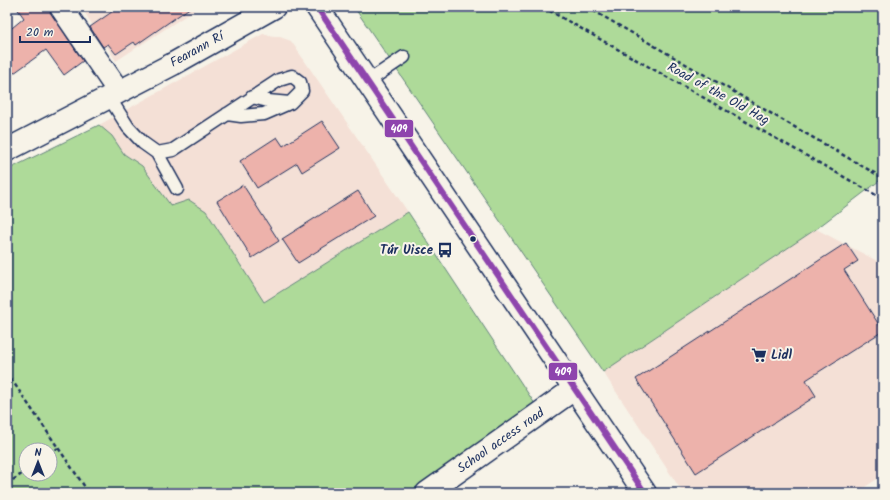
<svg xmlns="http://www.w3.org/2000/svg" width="890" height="500" font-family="Kalam,sans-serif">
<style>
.built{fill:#f4e0d6}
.green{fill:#aeda99;stroke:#64847c;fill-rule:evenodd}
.building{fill:#edb2ab;stroke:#1b2f5e}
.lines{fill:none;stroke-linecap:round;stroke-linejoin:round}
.lane-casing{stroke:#1b2f5e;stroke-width:15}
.street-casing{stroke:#1b2f5e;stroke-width:25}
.secondary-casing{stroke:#1b2f5e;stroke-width:25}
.path{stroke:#1b2f5e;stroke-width:2.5;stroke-dasharray:4 3;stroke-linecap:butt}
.lane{stroke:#f7f3e8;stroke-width:12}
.street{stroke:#f7f3e8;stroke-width:22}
.secondary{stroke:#f7f3e8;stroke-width:22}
.bus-1-casing{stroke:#f7f3e8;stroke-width:9}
.bus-1{stroke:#8e44ad;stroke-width:6}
.bus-dot{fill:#1b2f5e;stroke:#f7f3e8;stroke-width:1.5}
.labels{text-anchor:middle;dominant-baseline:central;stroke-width:4;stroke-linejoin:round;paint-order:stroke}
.street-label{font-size:13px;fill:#1b2f5e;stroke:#f7f3e8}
.poi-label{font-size:13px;font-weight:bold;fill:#1b2f5e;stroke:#f7f3e8;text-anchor:end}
.line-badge{stroke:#f7f3e8;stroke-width:1.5}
.badge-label{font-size:11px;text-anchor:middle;font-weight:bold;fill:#fff}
</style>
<rect width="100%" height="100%" fill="#f7f3e8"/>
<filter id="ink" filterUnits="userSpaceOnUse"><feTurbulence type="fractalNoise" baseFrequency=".025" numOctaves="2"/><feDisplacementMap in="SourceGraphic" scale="8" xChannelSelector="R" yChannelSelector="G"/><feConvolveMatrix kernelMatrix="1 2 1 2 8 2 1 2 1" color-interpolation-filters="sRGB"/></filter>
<g filter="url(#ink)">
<path class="built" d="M81 7H199L116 61Z
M263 34 280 37 291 41 408 212 264 302 206 211 171 206 142 166 124 154 112 136 99 125Z
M816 229 883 264V475L856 493H683L603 372Z"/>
<path class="green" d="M354 7H883V178L816 229 603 372Z
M99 125 112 136 124 154 142 166 171 206 189 200 206 211 264 302 408 212 535 404 409 493H7V170ZM26 450H50V474H26Z"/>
<path class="building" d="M16 7H47L83 61 64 75 46 50 7 78V32L24 18Z
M119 7H191L136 45 134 42 116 54 108 44 103 47 90 27Z
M322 121 340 148 302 172 297 163 257 188 240 161 277 137 283 146Z
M243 185 279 241 252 258 217 201Z
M358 191 374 216 298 263 282 239Z
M846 243 858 261 844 270 883 331 806 380 816 396 696 473 636 379Z"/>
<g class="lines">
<g class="lane-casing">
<path id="lane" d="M367 82 404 57
M109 97 128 127 143 143 157 153 173 150 279 80 292 76 300 82 302 91 290 103 268 101 252 97
M227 114 241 116 264 114 287 104
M157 153 177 189"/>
</g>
<g class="street-casing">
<path id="street" d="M61 7 119 92
M7 150 173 64 274 7
M427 493 574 389"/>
</g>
<g class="secondary-casing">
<path id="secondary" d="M317 7 645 493"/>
</g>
<path class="path" d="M543 7 883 199
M587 7 883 178
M7 373 89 493
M50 454 58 448
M7 484 26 471"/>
<use href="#lane" class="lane"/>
<use href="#street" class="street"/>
<use href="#secondary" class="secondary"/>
<g class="bus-1-casing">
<path id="bus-1" d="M317 7 645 493"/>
</g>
<use href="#bus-1" class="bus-1"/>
</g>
</g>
<defs>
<g id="bus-bare" transform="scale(1.2)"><path d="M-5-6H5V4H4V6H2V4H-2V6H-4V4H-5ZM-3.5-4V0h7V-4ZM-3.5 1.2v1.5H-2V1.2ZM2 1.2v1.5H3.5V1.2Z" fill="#1b2f5e" stroke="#f7f3e8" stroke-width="2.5" paint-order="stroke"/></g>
<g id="supermarket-bare" transform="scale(1.2)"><path d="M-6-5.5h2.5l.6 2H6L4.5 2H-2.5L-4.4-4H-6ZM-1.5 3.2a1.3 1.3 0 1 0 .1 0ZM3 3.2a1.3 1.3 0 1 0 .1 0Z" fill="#1b2f5e" stroke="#f7f3e8" stroke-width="2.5" paint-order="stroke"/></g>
</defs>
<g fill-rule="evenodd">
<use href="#bus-bare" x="445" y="250"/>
<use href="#supermarket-bare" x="759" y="355"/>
</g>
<circle class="bus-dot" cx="473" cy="239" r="3.5"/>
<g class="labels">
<g class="street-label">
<text transform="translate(197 50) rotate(-29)">Fearann Rí</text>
<text transform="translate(718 94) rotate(29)">Road of the Old Hag</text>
<text transform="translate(501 441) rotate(-35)">School access road</text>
</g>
<g class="poi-label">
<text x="433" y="250">Túr Uisce</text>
<text x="771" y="355" text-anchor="start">Lidl</text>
</g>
</g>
<g class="line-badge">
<rect x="384" y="119" width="30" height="19" rx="4" fill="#8e44ad"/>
<rect x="548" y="362" width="30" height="19" rx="4" fill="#8e44ad"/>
</g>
<g class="badge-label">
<text x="399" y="132">409</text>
<text x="563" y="375">409</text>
</g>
<rect width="890" height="500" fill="none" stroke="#f7f3e8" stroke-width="24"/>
<rect x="12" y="12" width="866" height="476" fill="none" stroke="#1b2f5e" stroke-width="1.5" filter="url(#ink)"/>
<g transform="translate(38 462)"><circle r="19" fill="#f7f3e8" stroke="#9fa5b1"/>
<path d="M0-3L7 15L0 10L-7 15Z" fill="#1b2f5e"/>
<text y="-6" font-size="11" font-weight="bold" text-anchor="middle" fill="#1b2f5e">N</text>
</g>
<path d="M20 36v6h70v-6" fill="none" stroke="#1b2f5e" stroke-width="2"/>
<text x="26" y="36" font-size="12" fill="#1b2f5e" stroke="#f7f3e8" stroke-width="3" paint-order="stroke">20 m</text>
</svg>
